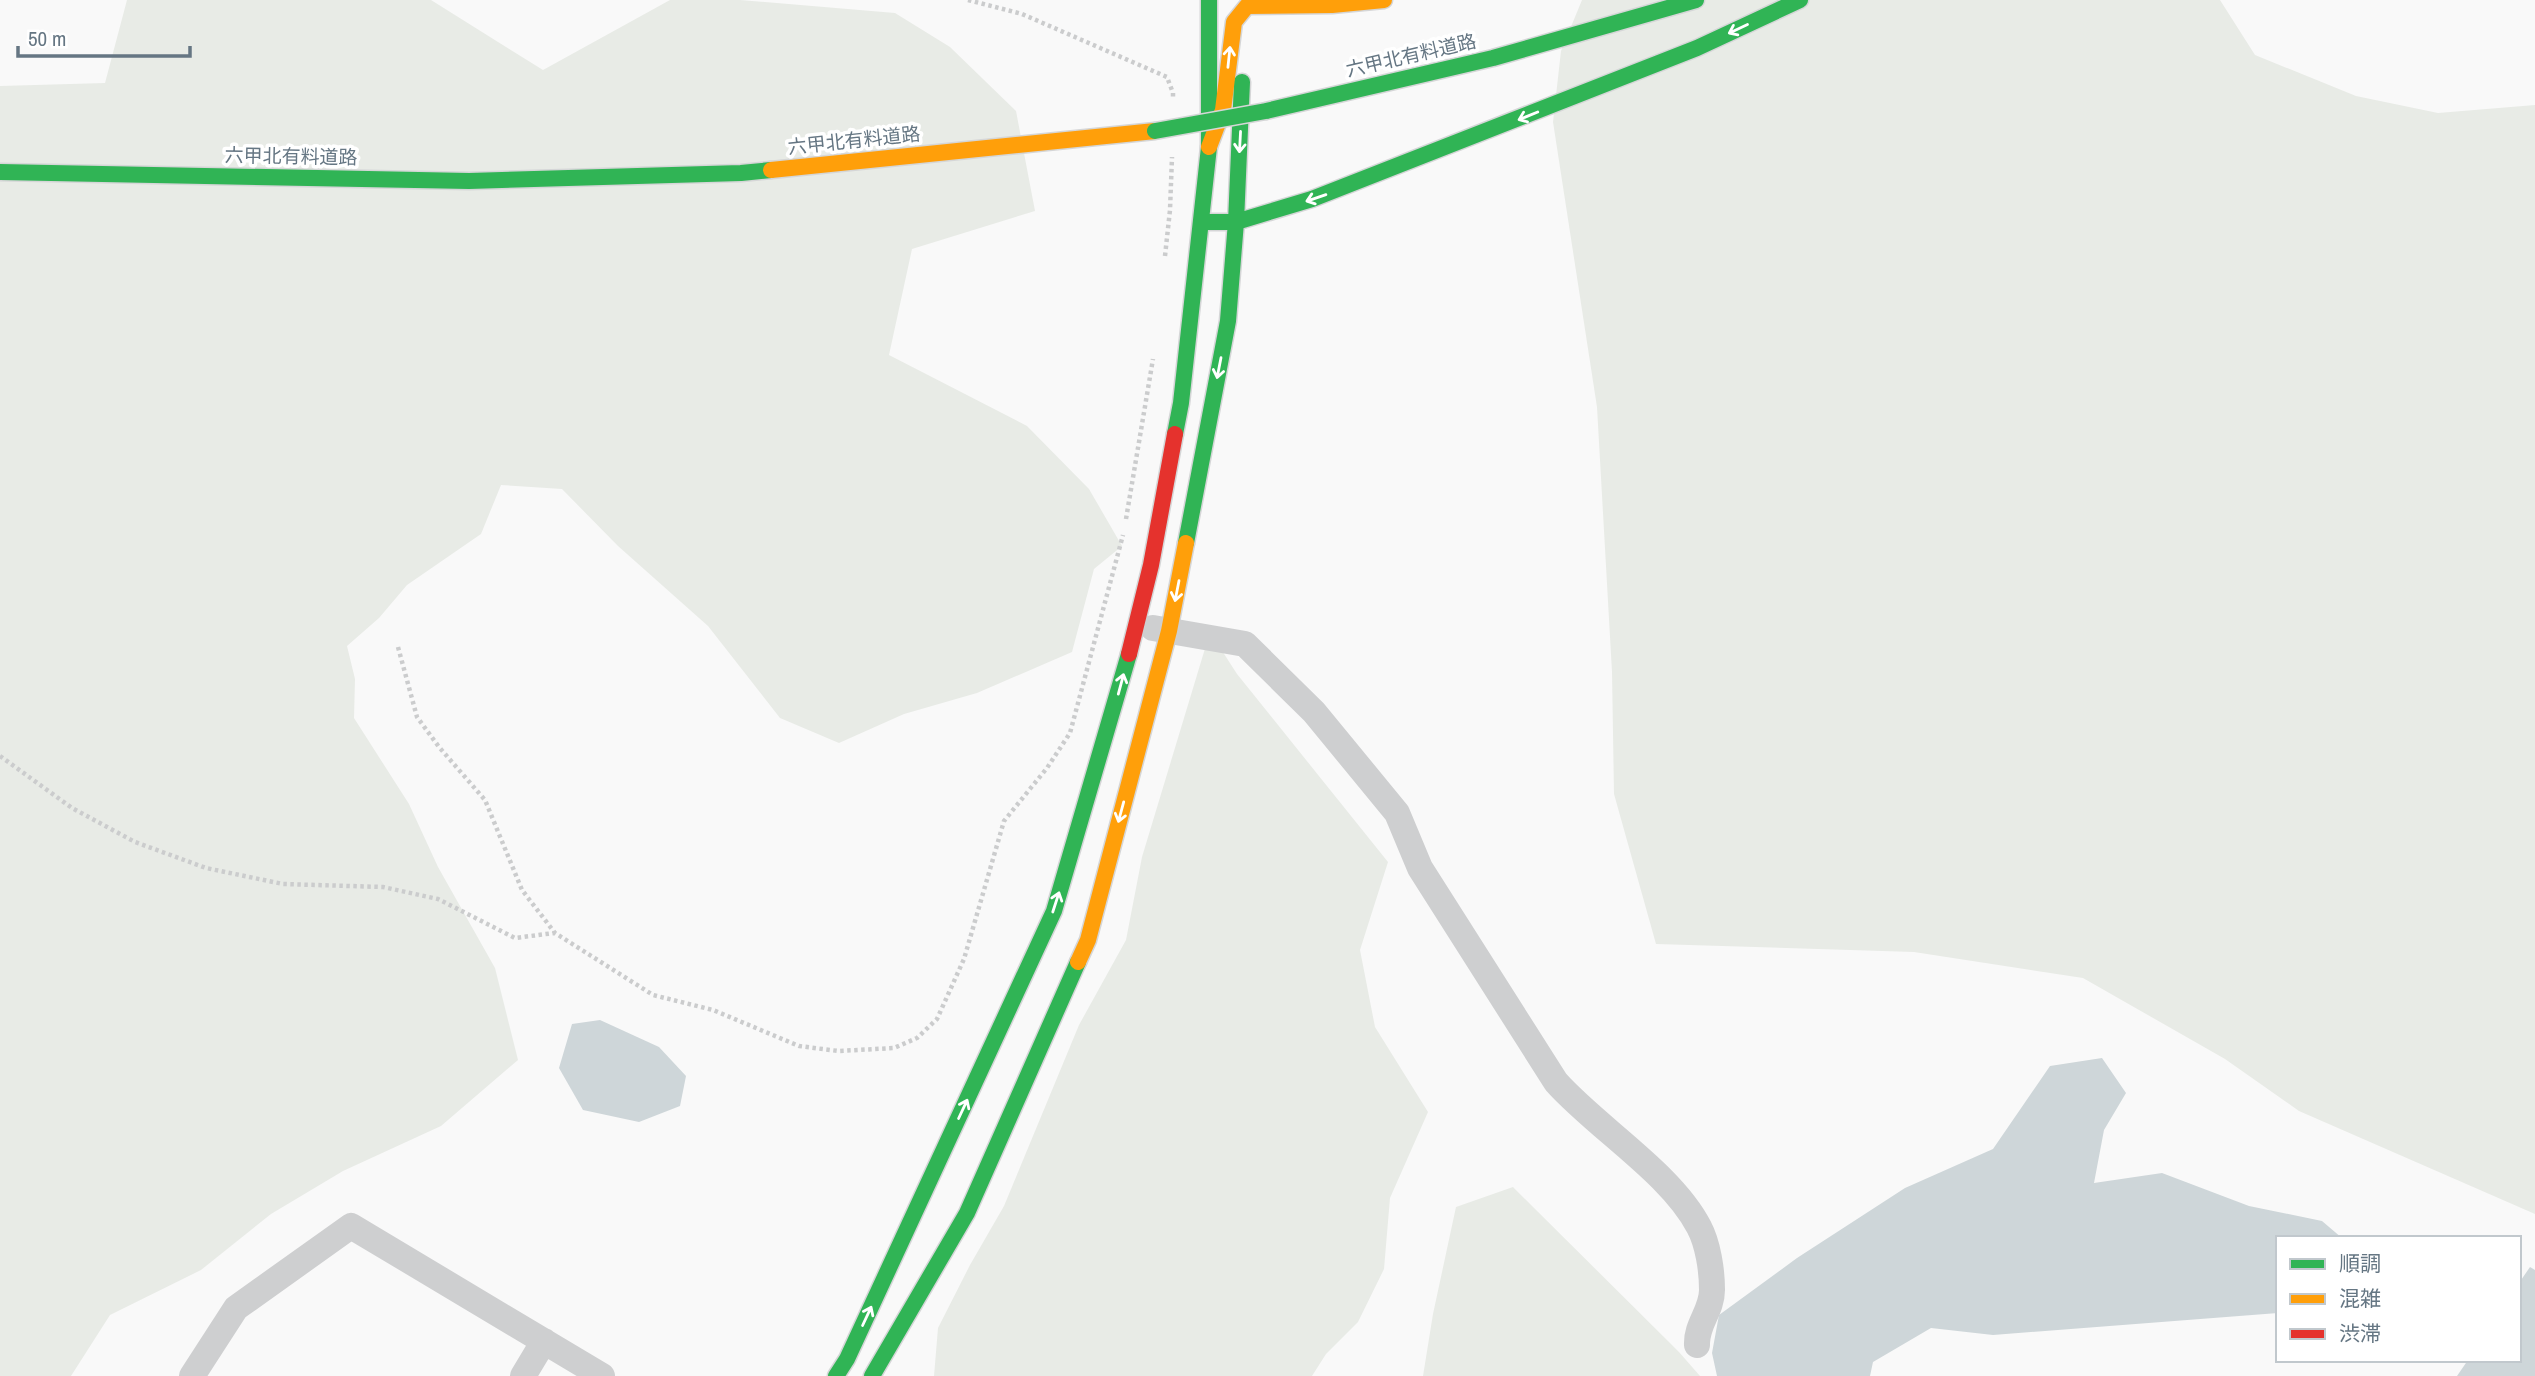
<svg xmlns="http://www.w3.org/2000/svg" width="2535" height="1376" font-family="'Archivo Narrow','Noto Sans JP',sans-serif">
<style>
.green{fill:#e8ebe6}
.water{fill:#ced6d9}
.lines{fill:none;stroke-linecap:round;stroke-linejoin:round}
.fast-casing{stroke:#d5d6d7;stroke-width:19}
.slow-casing{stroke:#d5d6d7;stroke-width:19}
.jam-casing{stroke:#d5d6d7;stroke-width:19}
.path{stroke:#cbcccd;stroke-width:4.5;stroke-dasharray:3.5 3.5;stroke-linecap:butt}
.street{stroke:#cecfd0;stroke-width:26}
.fast{stroke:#30b455;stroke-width:16}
.slow{stroke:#ff9f0a;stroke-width:16}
.jam{stroke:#e5322d;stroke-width:16}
.fast-bridge-casing{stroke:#d5d6d7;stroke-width:19;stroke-linecap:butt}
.fast-bridge{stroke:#30b455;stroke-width:16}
.oneway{stroke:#fff}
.labels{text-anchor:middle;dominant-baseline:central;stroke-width:7;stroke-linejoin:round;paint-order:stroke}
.street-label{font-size:19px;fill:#657683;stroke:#fff}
</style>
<rect width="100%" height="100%" fill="#f9f9f9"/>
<path class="green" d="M127 0H431L543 70 670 0H740L895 13 950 47 1016 111 1035 211 912 249 889 355 1027 426 1089 489 1122 546 1094 569 1072 652 977 693 904 714 839 743 780 718 708 626 618 546 562 489 501 485 481 534 407 585 379 618 347 646 355 679 354 718 409 804 438 867 495 968 518 1060 441 1126 343 1171 271 1214 201 1270 110 1315 71 1376H0V86L105 83Z
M1582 0H2220L2255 55 2356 96 2438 113 2535 105V1214L2299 1111 2225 1059 2083 978 1914 952 1656 944 1614 794 1612 672 1597 407 1553 122 1561 51Z
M1210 632 1237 674 1388 862 1360 950 1375 1027 1428 1112 1390 1198 1384 1269 1358 1322 1326 1354 1312 1376H934L938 1328 970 1265 1004 1206 1079 1025 1126 940 1142 857Z
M1513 1187 1679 1352 1700 1376H1423L1433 1314 1456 1207Z"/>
<path class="water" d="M600 1020 659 1047 686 1076 680 1106 639 1122 583 1110 559 1068 572 1024Z
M2102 1058 2126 1093 2104 1130 2094 1183 2162 1173 2249 1206 2322 1221 2342 1238H2278V1313L1993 1335 1931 1328 1873 1362 1870 1376H1717L1712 1353 1719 1315 1797 1258 1905 1188 1993 1149 2050 1066Z
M2530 1267 2535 1270V1376H2457L2468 1360H2519V1283Z"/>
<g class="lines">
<g class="fast-casing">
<path id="fast" d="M1266 111 1493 58 1696 0
M0 172 469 181 741 173 771 170
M1202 222H1236L1312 199 1697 48 1800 0
M1175 434 1181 403 1209 147V0
M1186 543 1228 321 1236 222 1242 82
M836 1376 847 1359 1054 911 1129 654
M872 1376 967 1213 1078 962"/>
</g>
<g class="slow-casing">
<path id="slow" d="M1209 147 1223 110 1234 22 1247 6 1332 5 1384 0
M771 170 1155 131
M1078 962 1088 940 1169 631 1186 543"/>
</g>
<g class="jam-casing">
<path id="jam" d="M1129 654 1151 565 1175 434"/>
</g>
<path class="path" d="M968 0 1022 14 1167 77 1173 93V99
M1165 256 1170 210 1172 157
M1126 519 1153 359
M398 647 417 717 439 747 485 800 522 890 555 933 653 995 713 1010 799 1046 838 1051 894 1048 917 1038 937 1019 964 959 1004 821 1047 768 1070 733 1123 535
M0 756 72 808 135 842 206 868 283 884 383 887 438 899 515 938 554 933"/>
<path class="street" d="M1153 628 1245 644 1314 712 1397 813 1420 868 1556 1082C1597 1128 1671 1173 1699 1227 1708 1244 1712 1270 1712 1290 1712 1311 1696 1324 1697 1345
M192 1376 236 1308 351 1226 602 1376
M523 1376 544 1341"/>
<use href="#fast" class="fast"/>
<use href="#slow" class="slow"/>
<use href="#jam" class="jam"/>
<g class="fast-bridge-casing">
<path id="fast-bridge" d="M1155 131 1266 111"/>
</g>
<use href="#fast-bridge" class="fast-bridge"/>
</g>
<defs><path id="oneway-shaft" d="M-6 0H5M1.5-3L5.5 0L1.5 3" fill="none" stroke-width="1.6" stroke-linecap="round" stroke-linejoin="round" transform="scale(1.75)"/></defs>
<g class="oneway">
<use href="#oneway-shaft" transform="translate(1738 29) rotate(155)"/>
<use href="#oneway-shaft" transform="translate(1229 57) rotate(-84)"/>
<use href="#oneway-shaft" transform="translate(1528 116) rotate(158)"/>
<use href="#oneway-shaft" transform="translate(1240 142) rotate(93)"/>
<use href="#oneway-shaft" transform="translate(1316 198) rotate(161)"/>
<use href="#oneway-shaft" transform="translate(1219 368) rotate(101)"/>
<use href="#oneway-shaft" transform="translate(1177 591) rotate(101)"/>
<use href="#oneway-shaft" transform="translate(1121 684) rotate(-75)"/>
<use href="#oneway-shaft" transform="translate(1121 812) rotate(105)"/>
<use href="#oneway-shaft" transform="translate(1056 902) rotate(-72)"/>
<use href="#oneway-shaft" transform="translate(963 1109) rotate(-65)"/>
<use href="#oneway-shaft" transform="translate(867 1316) rotate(-65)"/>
</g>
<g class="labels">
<g class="street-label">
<text transform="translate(1411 55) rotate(-13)">六甲北有料道路</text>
<text transform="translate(854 140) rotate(-6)">六甲北有料道路</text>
<text transform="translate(291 156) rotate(1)">六甲北有料道路</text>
</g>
</g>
<rect x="2276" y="1236" width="245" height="126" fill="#ffffff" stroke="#c1c8cd" stroke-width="2"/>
<rect x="2290" y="1259" width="35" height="10" fill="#30b455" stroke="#c1c8cd" stroke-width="2"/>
<text x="2339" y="1271" font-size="21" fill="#657683">順調</text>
<rect x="2290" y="1294" width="35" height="10" fill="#ff9f0a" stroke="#c1c8cd" stroke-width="2"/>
<text x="2339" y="1306" font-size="21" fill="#657683">混雑</text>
<rect x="2290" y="1329" width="35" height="10" fill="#e5322d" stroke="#c1c8cd" stroke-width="2"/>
<text x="2339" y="1341" font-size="21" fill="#657683">渋滞</text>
<path d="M18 46v10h172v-10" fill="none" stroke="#657683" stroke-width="3.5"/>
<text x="28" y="46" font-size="21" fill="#657683" stroke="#ffffff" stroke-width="5" paint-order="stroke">50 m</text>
</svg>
